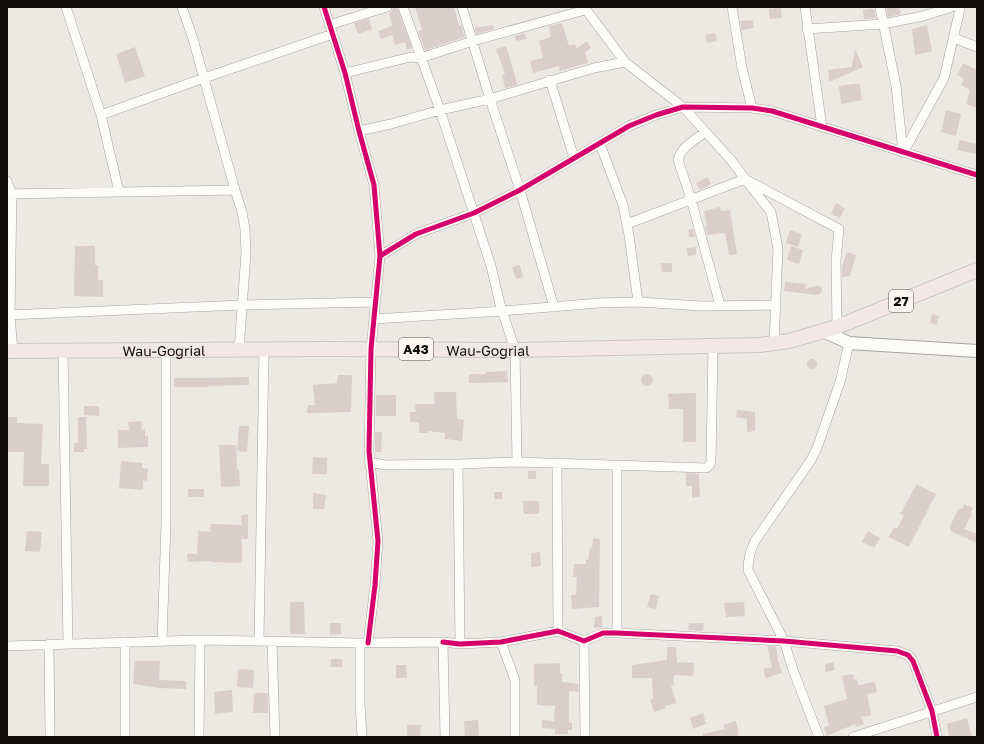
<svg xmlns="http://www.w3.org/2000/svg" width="984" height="744" font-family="'Golos Text',sans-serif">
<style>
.building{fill:#d9cecb}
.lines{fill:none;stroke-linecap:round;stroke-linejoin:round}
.street-casing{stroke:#a6a3a0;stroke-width:10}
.secondary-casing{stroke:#a6a3a0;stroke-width:14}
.primary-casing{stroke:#c8c7c5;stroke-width:16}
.street{stroke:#fcfcfb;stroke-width:9}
.secondary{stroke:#fcfcfb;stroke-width:12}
.primary{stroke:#f2e7e7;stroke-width:14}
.cycleway-casing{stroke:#fef6ee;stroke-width:8}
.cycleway{stroke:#d6006c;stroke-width:5}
.labels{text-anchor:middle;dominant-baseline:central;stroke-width:3.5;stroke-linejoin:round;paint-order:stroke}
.shield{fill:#fef6ee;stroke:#57544f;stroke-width:1}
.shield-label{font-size:13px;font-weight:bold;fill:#100e0b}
.street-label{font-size:14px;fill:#100e0b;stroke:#fef6ee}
</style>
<rect width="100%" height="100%" fill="#ece8e4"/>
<path class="building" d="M393 7H397L412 48 407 50 405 42 395 45 392 35 381 39 378 31 392 26 389 13 392 11Z
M415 7H454L459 26 461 25 465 37 425 50 418 31 422 30Z
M886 7H899L901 14 888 17Z
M781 8 782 18 770 19 769 9Z
M874 9 876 18 864 19 863 10Z
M369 19 372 29 358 34 354 23Z
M753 20 754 28 742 30 740 21Z
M562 23 569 46 575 44 576 49 587 41 591 48 585 52 588 63 560 71 559 66 533 73 530 61 543 58 539 41 551 37 549 26Z
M493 25 494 29 476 34 475 28Z
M927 25 932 51 915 55 912 29Z
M525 33 526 39 516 41 515 36Z
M715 33 717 41 707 43 705 35Z
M506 46 514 72 517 85 505 88 502 74H505L496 49Z
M135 47 145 76 125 83 116 54Z
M855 49 863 67 829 82 828 70 852 67Z
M963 63 977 70V108L966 104 970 90 961 85 964 79 957 75Z
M853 84H860L862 100 841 104 839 86Z
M946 110 961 114 956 136 941 132Z
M960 140 977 144 976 154 957 150Z
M708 177 711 184 700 190 696 183Z
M836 203 845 208 840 218 831 214Z
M720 207 721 211 730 210 737 254 729 255 725 233 707 235 705 226H707L704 211Z
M693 229 695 237H689L688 230Z
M790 230 802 234 798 247 786 243Z
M75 246H95V265H98V280H103V297L74 296Z
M791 246 803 250 799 264 787 260Z
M696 247V255L688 256 687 248Z
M847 252 856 255 850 276 842 277V267Z
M661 263H672V272H662Z
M520 265 523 277 516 279 512 267Z
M785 282 806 284 805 289 818 285 822 288V291L820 294 817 295 784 291Z
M932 314 939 316 937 325 930 323Z
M807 364a5 5 0 1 1 10 0a5 5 0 1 1-10 0Z
M507 371 508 382 469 383V374H486V372Z
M641 380a6 6 0 1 1 12 0a6 6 0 1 1-12 0Z
M338 375H352L351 412 307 413 308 405H315L313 385 337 383Z
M249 377V385L208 386V387H174V378H207Z
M434 392H456L457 419 464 420 462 441 445 439V433L428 431V433H419V422H410V412H416L415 404H435Z
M696 393V442H683V409H669L668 394Z
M376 395H396V416H376Z
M84 406H99V416L84 415Z
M737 410 755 412V431L747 432V419L736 417Z
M7 417H17V423L43 424 41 464H49V486H23L24 452H7Z
M78 417H86L87 449H84V452H74V443H78Z
M141 421 142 430 145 429V436H148V447L118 448V430H129L128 422Z
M239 426H249L247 452 237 451Z
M375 432H382L381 452H375Z
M219 445H236L237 469H239L240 486 221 487Z
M313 457 327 458V474H312Z
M121 461 142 463V468L148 469 147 481 143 480V490L119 488Z
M528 471H536V479H528Z
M686 473 699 474 700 497 692 498V486H686Z
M917 484 936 494 909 547 889 537 894 527 897 529 904 515 900 514Z
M188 489H204V497H188Z
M494 492H502V499H494Z
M313 493 326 495 324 509H313Z
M523 501H539V514H524Z
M964 504 973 508 970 513 972 514 964 529 977 534V543L951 531V529L949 528 959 508 962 509Z
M248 514V539H243L242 533V563L211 562V561L188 562 187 554H197L198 531 210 532 211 524 242 525 241 515Z
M27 531 42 532 40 552 25 551Z
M868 531 880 538 874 548 862 542Z
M593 538 600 539 599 607 572 609 571 595H576L577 577H573L574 564H586V560H588L590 547 592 548Z
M540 552 541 566 531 567V553Z
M651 594 659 596 656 609 647 607Z
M290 602H304L305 634H290Z
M744 602 745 616 726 617 724 603Z
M602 616V627L594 628 595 617Z
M330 623H341V634L330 635Z
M689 623H704L703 631 688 630Z
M767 646 776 647 778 657H777L782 673 766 678 763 669 772 667Z
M667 647H676L677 662 694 663 693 676 674 675V685H671L676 703 665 706 666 708 654 712 650 700 653 699 652 678H632V665L667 660Z
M331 659H342V667H331Z
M135 661H160L159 680 186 681V689L159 688 133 684Z
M833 662 835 670 826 672 825 664Z
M560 663V673H562V682L578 684 579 692 569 691V723H572V730H568V734H555V729L542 728V720L554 721 555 706 537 705V686H534V664Z
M396 665H406L407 678H396Z
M238 669 254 670 253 688 237 687Z
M853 674 854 680 857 679 859 685 875 682 877 692 867 694 871 715 861 717 864 724 856 727 855 724 827 736 824 727 829 725 824 706 847 699 842 676Z
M232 690 233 712 215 714 214 692Z
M254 693H268V713H253Z
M703 713 706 724 693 729 690 718Z
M967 718 972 737H949L947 724Z
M478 720 479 737H465L464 721Z
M736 721 739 733H737L739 737H703V734L725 729 723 725Z
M407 725H421L420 737H407Z"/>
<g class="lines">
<g class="street-casing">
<path id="street" d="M66 7 101 115 119 192
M182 7 193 39 235 190 242 212 245 229 246 253 239 350
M324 7 345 73 359 131 374 185 380 256 371 349 369 451 378 541 375 585 368 643
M403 7 440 110 491 266 500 304 515 350 517 462
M462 7 490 99 520 190 554 307
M584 7 625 62 683 107 731 160 745 179 839 229 836 261 837 327
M732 7 742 68 752 108
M805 7 822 127
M880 7 896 86 903 153
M329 25 387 7
M807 29 883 24 923 16 952 7
M954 38 977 47
M345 73 411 57 420 58 473 41 585 10
M550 80 574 158
M101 115 204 78 333 34
M359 131 391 124 440 110 490 99 594 68 625 62
M705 132C695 140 681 147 678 160L691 199 720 305
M600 144 623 205 629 235 638 302
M903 153 944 78 960 9 959 7
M7 181 12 194 10 315 13 351
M7 194 235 190
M627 224 745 179 771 212 778 249 774 343
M380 256 416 234 474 213 520 190 629 126 656 115 683 107 752 108 772 111 977 175
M7 315 242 305 375 302
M374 319 503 311 599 303 638 302 701 306 776 305
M63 351 68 643
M369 462 385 465 458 464 517 462 706 468 709 466 711 462 713 346
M557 463 558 631
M458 464 460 644
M617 465V633
M162 640 166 523V350
M259 641 264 350
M272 641 275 737
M584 641 585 737
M443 642 460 644 501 642 558 631 584 641 603 633H617L784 641 897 651 908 655 913 661 932 711 937 737
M501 642 515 680V737
M360 643V703L362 737
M49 644 50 737
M7 646 200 640 360 643 443 642 445 737
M125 737V642
M199 737 200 640
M819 737 793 670 784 641 748 570C748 559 750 551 755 541L811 460 817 448 840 382 849 343
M853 737 977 697"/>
</g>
<g class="secondary-casing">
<path id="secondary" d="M823 331 849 343 977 351"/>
</g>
<g class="primary-casing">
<g id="primary">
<path id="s1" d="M7 351 323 349 515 350 759 345 789 341 837 327 977 270"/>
</g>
</g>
<use href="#street" class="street"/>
<use href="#secondary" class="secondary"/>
<use href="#primary" class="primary"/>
<g class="cycleway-casing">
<path id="cycleway" d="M324 7 345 73 359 131 374 185 380 256 371 349 369 451 378 541 375 585 368 643
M380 256 416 234 474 213 520 190 629 126 656 115 683 107 752 108 772 111 977 175
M443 642 460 644 501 642 558 631 584 641 603 633H617L784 641 897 651 908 655 913 661 932 711 937 737"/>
</g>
<use href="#cycleway" class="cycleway"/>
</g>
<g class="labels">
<g class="shield">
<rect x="889" y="290" width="24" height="22" rx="3"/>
<rect x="399" y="338" width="34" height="22" rx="3"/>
</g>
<g class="shield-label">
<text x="901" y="301">27</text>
<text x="416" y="349">A43</text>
</g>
<g class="street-label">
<text stroke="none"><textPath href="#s1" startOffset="481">Wau-Gogrial</textPath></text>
<text stroke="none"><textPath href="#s1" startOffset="157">Wau-Gogrial</textPath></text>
</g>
</g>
<rect width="984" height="744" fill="none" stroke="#100e0b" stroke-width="16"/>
</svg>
